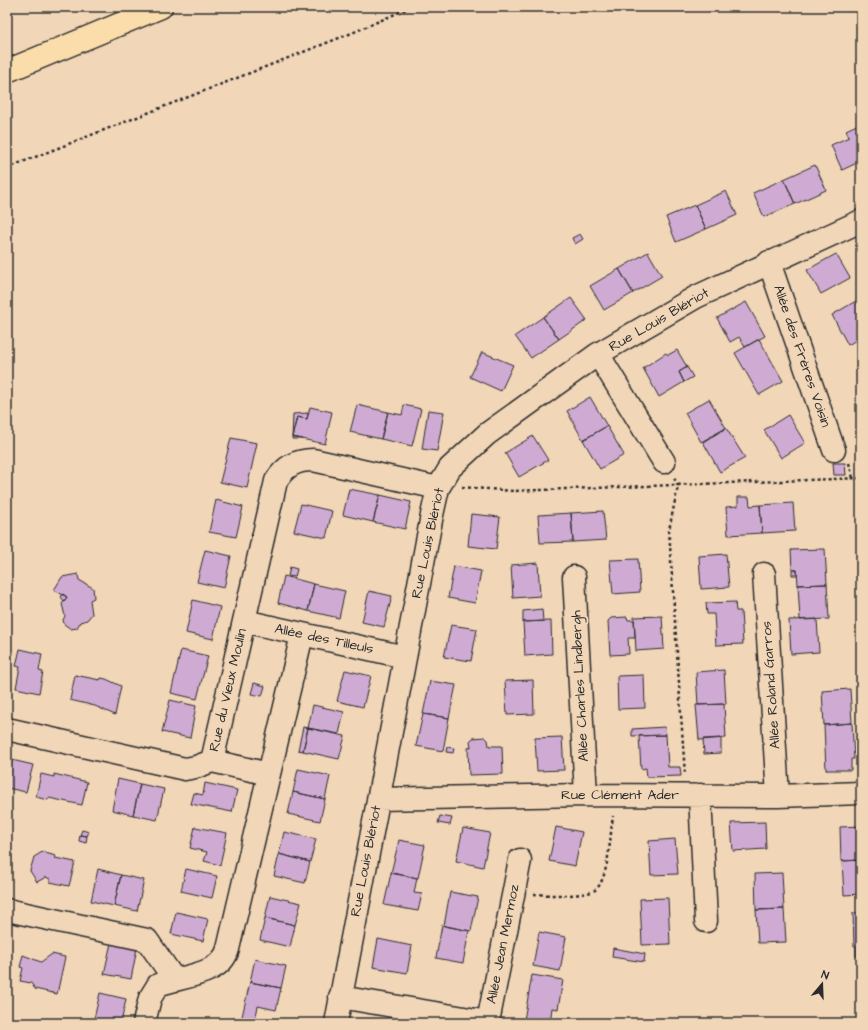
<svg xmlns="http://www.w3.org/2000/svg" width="868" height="1030" font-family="'Architects Daughter',sans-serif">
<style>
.building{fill:#cfabd4;stroke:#2b2b2b}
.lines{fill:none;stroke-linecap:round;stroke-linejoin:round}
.minor-casing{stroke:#2b2b2b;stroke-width:25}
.major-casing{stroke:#2b2b2b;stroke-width:25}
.path{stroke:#2b2b2b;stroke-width:2.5;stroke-dasharray:3 3;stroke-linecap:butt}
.minor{stroke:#f1d6b8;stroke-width:22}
.major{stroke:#faddab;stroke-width:22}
.labels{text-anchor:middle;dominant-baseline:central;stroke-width:4;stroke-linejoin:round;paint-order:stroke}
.street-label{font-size:14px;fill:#2b2b2b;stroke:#f1d6b8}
</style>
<rect width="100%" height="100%" fill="#f1d6b8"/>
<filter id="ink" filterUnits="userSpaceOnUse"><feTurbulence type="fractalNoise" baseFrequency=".025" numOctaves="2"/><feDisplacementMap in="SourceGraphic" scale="8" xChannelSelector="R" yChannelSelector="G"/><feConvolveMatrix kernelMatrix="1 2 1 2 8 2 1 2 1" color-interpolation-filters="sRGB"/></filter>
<g filter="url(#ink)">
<path class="building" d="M859 124 861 129V161L842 170 831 145 849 137 846 130Z
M815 165 826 190 795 204 784 179Z
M784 179 795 204 764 217 753 193Z
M726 191 737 215 706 229 695 205Z
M695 205 706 229 676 242 666 217Z
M580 234 583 239 575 244 572 238Z
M648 252 662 276 633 293 619 269Z
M836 254 850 278 821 294 807 270Z
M619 269 633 293 604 310 590 286Z
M571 298 587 320 559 339 543 317Z
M856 301 861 311V337L848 345 832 315Z
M746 302 765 336 745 347 739 337 730 342 717 318Z
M543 317 559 339 531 358 515 336Z
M759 339 783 381 759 395 735 353Z
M677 350 687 367 679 372 684 382 659 397 643 368 666 353 668 355Z
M482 352 513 365 501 391 470 377Z
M687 367 693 377 684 382 679 372Z
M858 377H861V401Z
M590 397 607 426 583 440 567 411Z
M709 399 726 428 701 442 685 413Z
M357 405 388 412 381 439 350 432Z
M404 405 421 409 412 446 381 439 388 412 402 415Z
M310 407 332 412 325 444 292 437 297 417 307 419Z
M428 410 444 412 437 451 422 449Z
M308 413 307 419 297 417 292 437 303 439H292L293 414Z
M788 415 805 443 781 458 764 430Z
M607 426 624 455 600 469 583 440Z
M726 428 745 458 720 472 703 442Z
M533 436 548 460 519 477 505 453Z
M231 438 257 443 247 488 220 482Z
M833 463H845L846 475H834Z
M349 489 380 495 373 522 343 515Z
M380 495 411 502 405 529 373 522Z
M738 497H749L750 506 760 505 762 533 728 535 726 507 738 506Z
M216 500 243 507 236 537 209 532Z
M793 503 795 531 762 533 760 505Z
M301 504 332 511 326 538 294 531Z
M603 511 606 540 573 542 571 513Z
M571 513 573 542 540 543 538 515Z
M471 514 500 517 496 549 468 546Z
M825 549 827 584 798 585 797 570H792L791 550Z
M205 550 231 556 224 588 197 582Z
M726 554 729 587 701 589 699 556Z
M638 559 640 592 613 594 610 560Z
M538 563 540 596 513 598 511 565Z
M454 566 481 571 475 603 448 598Z
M290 567 297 569 295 577 288 576Z
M792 570H797V575H792Z
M78 574 79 580 93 588 94 598 90 600 92 614 87 620 80 622 77 628 71 629 64 624 63 620 65 616 62 604 67 597 54 590 62 577Z
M284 576 314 584 308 611 278 603Z
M314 584 345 591 339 618 308 611Z
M827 584 829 619 800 620 798 585Z
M369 591 392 596 384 627 362 622Z
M63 594 67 597 64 601 61 597Z
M193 600 220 607 213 639 186 633Z
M735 602 736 611H741L743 644 716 645 714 614H707L706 603Z
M542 609 543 621 523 622V611Z
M662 616 664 649 636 651 634 617Z
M627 617 628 620H634L635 638H628L629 654 610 655 608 621 611 618Z
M817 619 819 652 791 654 789 620Z
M551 621 552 654 525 656 523 622Z
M451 625 477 629 471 661 444 657Z
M20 649 42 654 39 671 43 672 39 693 16 688 20 667 16 666Z
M181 650 208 656 197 699 171 693Z
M345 670 371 676 363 707 337 701Z
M724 670 726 704 698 705 696 672Z
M75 675 100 680 101 678 106 679 121 686 115 715 95 706 70 700Z
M644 675 645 708 618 709 617 676Z
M533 680 534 714 507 715 505 681Z
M430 681 456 685 449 718 423 714Z
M254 683 265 686 262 696 251 694Z
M850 689 852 723 824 725 822 691Z
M170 700 196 706 190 738 162 732Z
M724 704 726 738 699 740 696 705Z
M313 705 344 712 339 734 308 728Z
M423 714 449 718 443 751 416 746Z
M852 723 854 759H851V770H826L824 725Z
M303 727 308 728 303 751 298 750Z
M665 727 666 735 632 736V729Z
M308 728 345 736 339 759 303 751Z
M666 735 668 767H680L681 776 647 777 646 768 641 769 639 736Z
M485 737 488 740 489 746H502L503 774 469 775 468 748 471 747 470 741 473 738Z
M562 737 564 770 537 771 535 738Z
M721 738V753L704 754 703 739Z
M447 747 454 748 453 753 446 752Z
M7 759 12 760 11 764 7 763Z
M12 760 33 765 26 792 7 788V763L11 764Z
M298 769 330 776 325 799 293 792Z
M41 774 54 777V774L87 782 82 805 49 798 48 800 36 797Z
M118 779 140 784 133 815 112 810Z
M205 783 237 790 232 812 191 804 194 793 203 795Z
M140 784 164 789 157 820 133 815Z
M293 792 325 799 320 821 288 814Z
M440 816 452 818 450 825 438 823Z
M765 822 766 849 733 851 731 823Z
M861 826V860L841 861 840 827Z
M195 827 227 833 220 865 204 861 207 852 190 848Z
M556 827 582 832 575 866 549 861Z
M463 828 490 833 483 867 456 861Z
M82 830 89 832 87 836 80 835Z
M284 832 316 839 310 862 279 854Z
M80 835 87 836 86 843 79 841Z
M675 839 678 874 651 875 649 841Z
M399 840 425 845 418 878 391 873Z
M7 849 10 850 7 865Z
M44 851 45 853 56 856 55 858 75 862 69 886 50 882V879L46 877 37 882 30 871 34 857Z
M279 854 310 862 305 883 274 876Z
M861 860V894L844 895 842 861Z
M98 869 121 875 114 906 91 901Z
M186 869 217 876 212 898 181 891Z
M391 873 417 878 414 893 422 894 418 911 384 905Z
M782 873 784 909 756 910 755 874Z
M121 875 144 880 137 911 114 906Z
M450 892 478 897 471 931 444 926Z
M270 896 301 903 295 925 265 918Z
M668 898 670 944 642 945 640 899Z
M784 909 786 942 758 943 756 910Z
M176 912 208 919 203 941 171 934Z
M853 913H861V956H856V946H854Z
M265 918 295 925 290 947 260 940Z
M442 925 469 931 463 963 436 958Z
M539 932 566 937 560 971 533 966Z
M378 939 412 946 407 973 373 967Z
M111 943 137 948 131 979 104 974Z
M613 948 645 954 644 962 612 957Z
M52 954 65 957 57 994 35 989 31 983 20 981 23 968 20 967 23 955 41 962Z
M255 959 286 966 281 988 250 982Z
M532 975 563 980 558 1009 552 1008 550 1023 524 1020Z
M250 982 281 988 276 1010 258 1006 255 1021H241Z
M100 993 126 999 121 1023H93Z"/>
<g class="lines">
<g class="minor-casing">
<path id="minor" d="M769 262 834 450
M598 354 664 462
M764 574 778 796
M574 577 586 795
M244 621 405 657
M7 729 185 769 196 767 212 761
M269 774 302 635
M700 795 706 921
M378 799 586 795 778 796 861 793
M7 910 147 940 174 979
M340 997 488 1022 520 860
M144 1023 150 998 158 985C180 976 221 976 228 949L269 774 212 761 276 481C285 466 296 460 313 460L438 488
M336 1023 432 515 438 488 450 468 487 434 598 354 696 297 861 221"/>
</g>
<g class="major-casing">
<path id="major" d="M7 71 161 7"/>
</g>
<path class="path" d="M7 168 352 33 411 7
M849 463 853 478
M674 478 678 486 669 530 685 775
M462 487 513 491 861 478
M534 894C547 895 586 897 595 890 609 880 610 834 613 816"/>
<use href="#minor" class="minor"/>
<use href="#major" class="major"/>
</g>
</g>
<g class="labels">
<g class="street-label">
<text transform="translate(659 320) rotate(-30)">Rue Louis Blériot</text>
<text transform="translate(802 356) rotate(71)">Allée des Frères Voisin</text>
<text transform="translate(428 543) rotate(-78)">Rue Louis Blériot</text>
<text transform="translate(324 639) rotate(12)">Allée des Tilleuls</text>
<text transform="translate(771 685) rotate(-94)">Allée Roland Garros</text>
<text transform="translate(580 686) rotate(-93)">Allée Charles Lindbergh</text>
<text transform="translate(228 690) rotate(-77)">Rue du Vieux Moulin</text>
<text x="620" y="795">Rue Clément Ader</text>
<text transform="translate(366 861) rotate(-79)">Rue Louis Blériot</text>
<text transform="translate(503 944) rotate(-79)">Allée Jean Mermoz</text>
</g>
</g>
<rect width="868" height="1030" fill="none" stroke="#f1d6b8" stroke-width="24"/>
<rect x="12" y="12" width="844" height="1006" fill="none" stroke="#2b2b2b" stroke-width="1.5" filter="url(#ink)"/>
<g transform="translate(822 984) rotate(19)" stroke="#f1d6b8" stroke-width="3" paint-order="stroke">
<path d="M0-3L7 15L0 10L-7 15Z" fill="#2b2b2b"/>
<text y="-6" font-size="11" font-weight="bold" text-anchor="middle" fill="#2b2b2b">N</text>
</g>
</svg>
